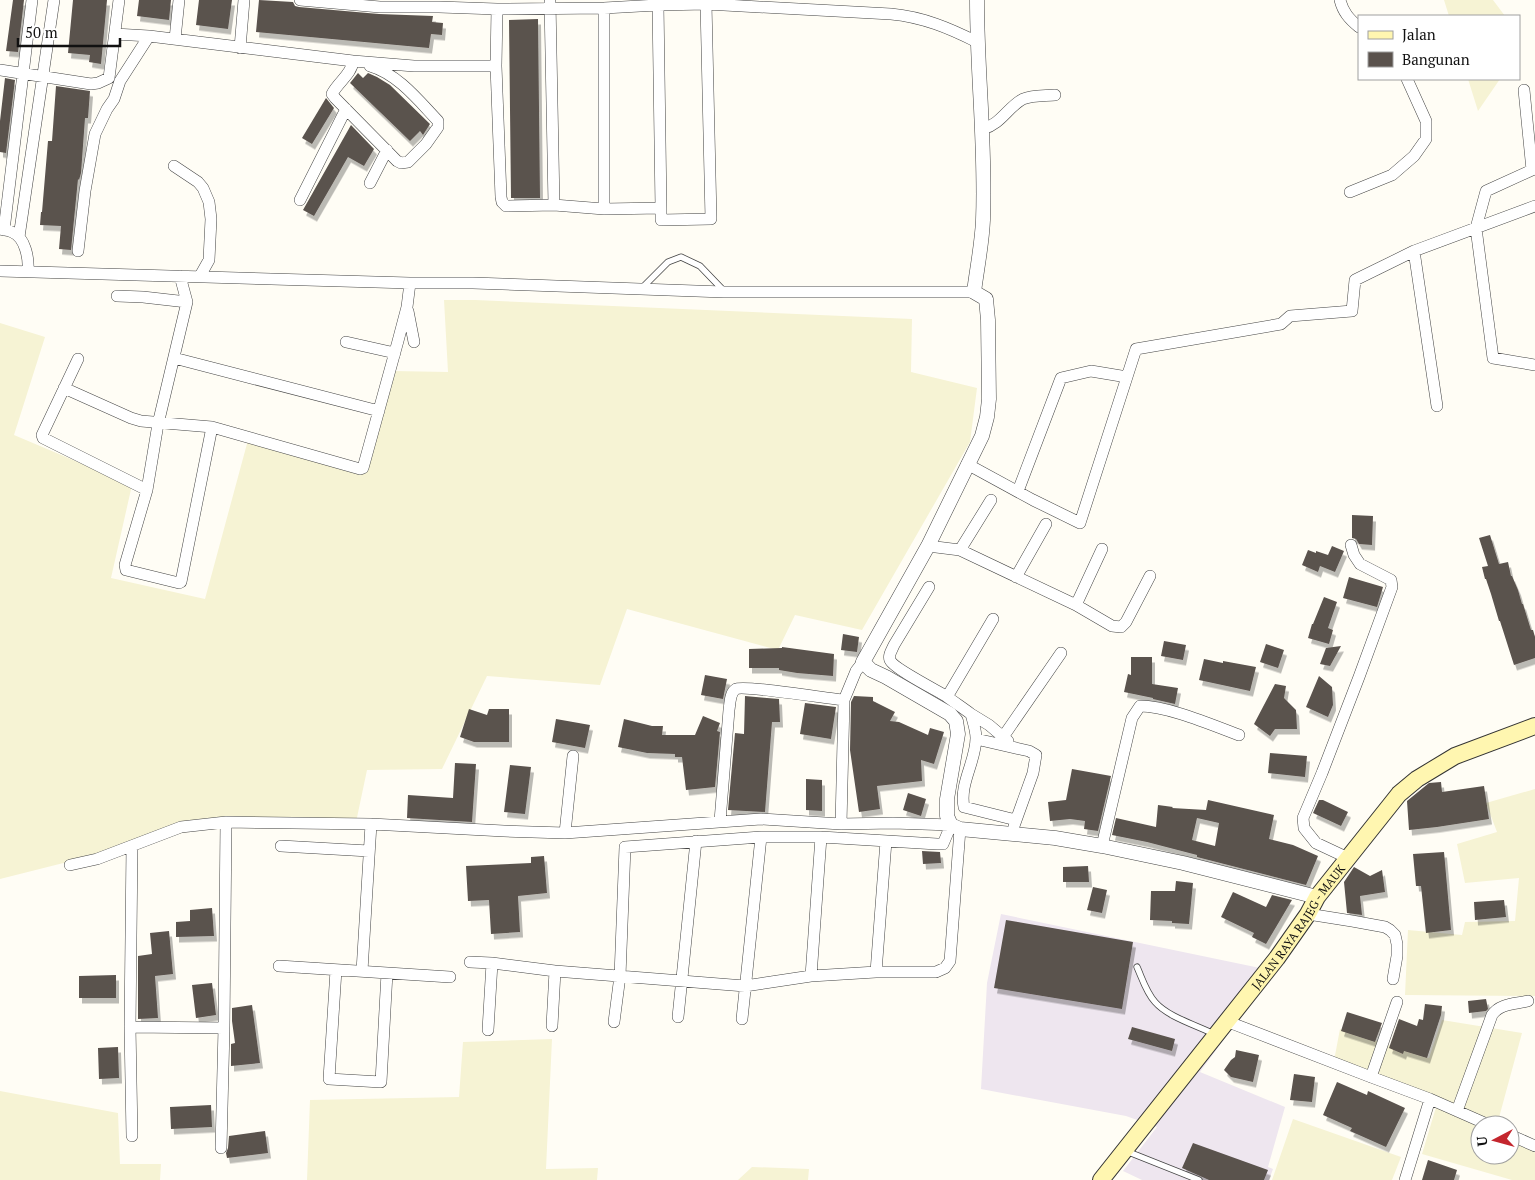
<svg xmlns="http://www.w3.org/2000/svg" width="1535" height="1180" font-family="'PT Serif',serif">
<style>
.industrial{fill:#eee6ef}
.farmland{fill:#f6f3d4}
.building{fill:#5a524d;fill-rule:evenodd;filter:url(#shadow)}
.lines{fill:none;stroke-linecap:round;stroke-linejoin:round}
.service-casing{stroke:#444;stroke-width:7}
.minor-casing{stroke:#444;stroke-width:12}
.tertiary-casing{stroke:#444;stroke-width:15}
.secondary-casing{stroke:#333;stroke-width:18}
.service{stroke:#fff;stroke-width:5.5}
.minor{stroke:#fff;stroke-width:11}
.tertiary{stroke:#fff;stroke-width:14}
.secondary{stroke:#fff6b0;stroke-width:16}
.labels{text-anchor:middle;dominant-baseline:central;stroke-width:5;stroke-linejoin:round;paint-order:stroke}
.street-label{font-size:12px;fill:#111;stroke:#fff}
</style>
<defs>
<filter id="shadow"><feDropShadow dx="3" dy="5.5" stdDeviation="0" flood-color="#0004"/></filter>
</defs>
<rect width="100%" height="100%" fill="#fffdf5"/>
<path class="industrial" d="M1001 914 1274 971 1200 1072 1285 1107 1268 1167 1273 1169 1269 1180H1142L1123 1171 1157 1127 1126 1116 981 1089 987 983Z"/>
<path class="farmland" d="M1444 0H1493L1505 16H1449Z
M1468 79H1500L1478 111Z
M444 300H475L912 319 911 372 977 388 970 442 862 630 795 615 778 650 627 609 600 685 487 676 442 769 367 770 355 827 214 825 0 879V323L45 337 14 435 132 485 111 578 205 599 248 440 367 472 393 371 448 372Z
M1535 789V996L1405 995 1408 930 1462 935 1465 922 1515 921 1519 878 1465 883 1457 844 1497 832 1486 803Z
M1442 1020 1522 1033 1497 1125H1480V1155H1510V1133L1535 1142V1180H1512L1422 1154 1437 1104 1333 1066 1340 1029 1429 1058Z
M552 1039 546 1169 598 1168 597 1180H307L310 1100 459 1097 463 1042Z
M0 1091 118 1113 120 1164H161L160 1180H0Z
M1293 1119 1401 1157 1392 1180H1272Z
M752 1167 809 1169 808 1180H738Z"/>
<path class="building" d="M13 0H24L18 52 6 51Z
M73 0H107L101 64 89 62 90 55 68 53Z
M139 0H171L169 20 137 16Z
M199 0H232L228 29 196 25Z
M259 0 293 2 295 6 299 7 379 14 433 16 432 22 443 23 442 35 431 34 429 48 256 32Z
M538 19 540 198H511L509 20Z
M358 73 363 78 368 73 377 77 390 85 430 124 423 135 420 131 410 141 350 83Z
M5 78 15 80 6 153 0 152V121Z
M56 86 90 91 88 118H85L81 173 79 180 78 179 71 250 59 249 61 226 40 225 41 212H42L48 141H52Z
M326 98 334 108 312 144 302 138Z
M351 125 374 149 364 166 348 157 314 216 303 210Z
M1352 515 1373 516 1372 545 1359 544 1356 539 1352 538Z
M1490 535 1499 564 1508 562 1511 576H1512L1518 590 1522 604H1523L1531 630H1533L1535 637V658L1514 665 1500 621H1499L1491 594 1486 579H1485L1482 567 1488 566 1479 538Z
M1332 546 1344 551 1335 572 1320 566 1318 572 1302 565 1308 550 1316 553V551L1328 555Z
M1349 577 1383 587 1377 607 1343 598Z
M1324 597 1337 602 1328 628 1333 630 1329 644 1308 638 1312 624H1313Z
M843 634 859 637 857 652 841 650Z
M1164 641 1186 645 1183 660 1161 656Z
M1266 644 1284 650 1278 668 1260 662Z
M1341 646 1330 666 1320 664 1326 648Z
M782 647 834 654 833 676 797 673 779 670V668H749V649L782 648Z
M1131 657H1152V684L1178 688 1175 704 1153 699V698L1124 692 1128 674 1131 675Z
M1204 659 1223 663V661L1256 667 1250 691 1199 680Z
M705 675 727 679 723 699 701 695Z
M1319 676 1332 687 1333 705 1328 717 1306 707Z
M1275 684 1286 686 1284 698 1296 710 1297 729H1275L1270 736 1254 724Z
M745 696 779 699 780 722H772L765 812 728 810 735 733 744 734Z
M854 696 873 697V701L895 712 890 721 899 722 928 735 930 728 944 732 934 764 921 760 922 781 877 786 880 809 859 812 850 750 851 702Z
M805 703 836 707 831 739 800 734Z
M469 709 487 715 489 709H509V742H474L460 737Z
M703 716 720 723 717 731 720 732 715 787 686 790 682 757H675V754L647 753 618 747 624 719 652 726H663L662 735H695Z
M556 719 590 725 585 748 552 742Z
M1270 753 1307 756 1305 777 1268 773Z
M455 763 476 764 472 822 407 818 408 795 453 798Z
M510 765 531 767 525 814 504 812Z
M1072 769 1111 776 1098 831 1084 829 1085 821 1070 819 1050 821 1048 802 1066 800Z
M806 779 822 780V811L806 810Z
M1441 782 1442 792 1484 786 1489 819 1437 827 1409 830 1407 801 1429 783Z
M908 793 926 799 921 816 903 810Z
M1208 800 1274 815 1269 839 1293 845 1318 856 1306 885 1197 857V855L1147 842 1112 835 1116 818 1156 827 1158 805 1173 807 1172 808 1206 810ZM1197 818 1219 823 1215 846 1192 840Z
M1319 800H1323L1348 812 1341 826 1313 813Z
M922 851 940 852 941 863 923 864Z
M1444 852 1451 930 1426 933 1421 886H1416L1413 854Z
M544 856 547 893 518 896 520 932 491 934 489 900 468 901 466 866 531 863V857Z
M1088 866 1089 882H1063V867Z
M1354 867 1370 876 1382 870 1385 892 1360 896 1362 915 1347 913 1344 882Z
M1176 881 1193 883 1189 924 1172 923V921L1150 920 1151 891H1175Z
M1093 887 1107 890 1102 913 1087 910Z
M1233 892 1266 907 1272 895 1292 900 1266 944 1252 937 1254 933 1221 917Z
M1504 900 1506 917 1475 920 1474 902Z
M212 908 214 936 176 937V922L190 921V910Z
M1006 920 1133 942 1122 1009 994 988Z
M169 931 173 974 155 976 158 1018 138 1019V956L152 954 150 933Z
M116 975V998H79V976Z
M212 983 216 1015 196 1018 192 985Z
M1486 999 1488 1009 1486 1011 1469 1013 1468 1001Z
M1425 1004 1442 1006 1441 1015 1427 1058 1404 1051 1403 1054 1389 1048 1399 1019 1417 1026 1419 1019 1423 1020Z
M252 1005 260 1063 231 1066V1044L235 1043 232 1021V1008Z
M1347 1012 1382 1023 1375 1042 1341 1031Z
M1132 1027 1175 1039 1172 1051 1128 1039Z
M118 1047 119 1078 99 1079 98 1048Z
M1236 1050 1259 1055 1253 1082 1231 1077 1224 1070 1231 1060 1235 1057Z
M1294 1074 1315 1077 1312 1102 1290 1100Z
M1337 1082 1367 1095 1368 1091 1405 1108 1386 1147 1350 1131 1352 1128 1323 1115Z
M211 1105 212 1127 171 1129 170 1107Z
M265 1131 268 1153 227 1158 226 1153 228 1148 229 1136Z
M1193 1143 1268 1170 1264 1180H1209L1182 1168Z
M1428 1160 1457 1170 1454 1180H1422Z"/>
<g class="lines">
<g class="service-casing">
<path id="service" d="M642 288 668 262 681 257 700 266 723 290
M1137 967C1142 978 1146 992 1155 1002 1168 1017 1196 1025 1214 1034
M1126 1151 1199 1180"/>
</g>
<g class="minor-casing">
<path id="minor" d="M300 0 380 7H439L497 9 604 8 658 5 706 4 891 14C923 17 949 28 977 42
M1340 0C1343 12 1349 19 1359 27
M658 5 661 208
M604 8V209
M497 9 496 66 501 197 502 202 506 206 554 205 550 2
M115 34 149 36 353 61 414 66H496
M175 39 179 0
M240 48 244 0
M353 61C352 74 338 82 332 94L335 98 397 161 401 163 408 162 426 144 438 127V121C419 101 398 74 370 66
M0 70 91 84 98 83 109 78 119 0
M1524 90 1532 170 1486 191 1476 228 1493 358 1535 365
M983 129C1001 124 1008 107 1023 99 1033 95 1045 96 1055 95
M174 166 198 182 203 188 209 202 211 219 209 260 200 276
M370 183 387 150
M1350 192 1392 175 1414 156 1426 139V121L1407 79
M300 200 346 109
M554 205 604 209 661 208V220L711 219 706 4
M0 229C4 230 8 230 12 232 25 237 29 258 28 271
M4 230 32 0
M19 237 54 0
M78 251 85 191 95 134 107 109 114 99 120 81 149 36
M1414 251 1437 406
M0 271 410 283H473L724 292H974
M180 276 187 302 158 424 147 490 125 565 126 570 179 583 181 582 212 427
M117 296 143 297 187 302
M408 311 414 342
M346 342 395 353
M174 358 379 411
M78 359 42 435 43 438 147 490
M64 388 131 418 141 421 212 427 360 469 363 468 398 341 407 307 410 283
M967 464 1033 500 1080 523 1136 349 1281 324 1290 316 1352 311 1355 280 1414 251 1535 206
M1018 491 1061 378 1091 371 1127 377
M928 546 960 550 1076 605 1112 626 1121 627 1126 622 1150 576
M960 550 991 500
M1016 577 1046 524
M929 587 894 645C892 650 888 655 890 660 893 668 936 690 946 696 954 702 963 708 971 714 973 722 976 730 976 738 976 761 959 784 964 807L1016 820
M1076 605 1102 549
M947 697 993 619
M971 714 989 725 1008 741
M1003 737 1061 653
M976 739 1029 751 1036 755 1033 773 1014 826
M720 821 729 710C730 704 730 692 736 689 743 685 830 699 844 700
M841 824 844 700 856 671 863 662
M565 833 573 756
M281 846 369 851
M1102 846 1132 718 1140 706C1168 706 1212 725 1239 735
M1348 858 1316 843 1304 828 1303 818 1322 773 1359 677 1392 587 1391 580 1360 564 1354 555 1351 545
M70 865 97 859 181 827 226 822 371 824 504 831 565 833 761 819 841 824 893 823 951 825 943 844H937L821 837H761L625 847 620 976 614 1022
M1308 914 1352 921 1385 927 1390 930 1395 935 1397 944V956L1393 979
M470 962 492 963 555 971 745 986 811 976 876 972H936L945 968 950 961 960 829
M279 966 450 977
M336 970 329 1079 381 1082 387 973
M362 971 371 824
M876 972 886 841
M811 976 821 837
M678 1017 696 841
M742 1019 761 837
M1226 1021 1371 1077 1430 1099 1489 1125
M552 1026 555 971
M130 1027 224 1028
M488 1030 492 963
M1371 1077 1397 1002
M1457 1111 1492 1015C1500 1003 1516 1004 1528 1001
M1510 1135 1535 1146
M132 1136 130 1027 132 846
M221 1148 224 1028 226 822
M1405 1180 1430 1099"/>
</g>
<g class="tertiary-casing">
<path id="tertiary" d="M977 0C977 74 986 147 983 220 982 244 977 268 974 292L986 299 988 320 989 399 987 417 982 436 928 546 863 662 871 670 886 677 950 714 956 721 958 734 947 799V816L951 825 960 829 1055 838 1102 846 1183 863 1317 897"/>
</g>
<g class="secondary-casing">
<g id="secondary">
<path id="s1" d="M1101 1180 1277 958 1308 914 1317 897 1399 794 1417 779 1455 756 1535 726"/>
</g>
</g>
<use href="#service" class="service"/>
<use href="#minor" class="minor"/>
<use href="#tertiary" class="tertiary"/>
<use href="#secondary" class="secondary"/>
</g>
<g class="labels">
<g class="street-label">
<text stroke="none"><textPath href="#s1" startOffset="321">JALAN RAYA RAJEG - MAUK</textPath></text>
</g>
</g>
<rect x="1358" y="15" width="162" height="65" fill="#ffffff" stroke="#a0a0a0"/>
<rect x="1368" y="31" width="25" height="8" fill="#fff6b0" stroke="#a0a0a0"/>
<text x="1402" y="40" font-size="15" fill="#111111">Jalan</text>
<rect x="1368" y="52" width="25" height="15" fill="#5a524d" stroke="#a0a0a0"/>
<text x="1402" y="65" font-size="15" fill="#111111">Bangunan</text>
<g transform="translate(1495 1140) rotate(264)"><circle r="24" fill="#ffffff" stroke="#a0a0a0"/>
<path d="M0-4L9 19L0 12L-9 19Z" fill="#c4262e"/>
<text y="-8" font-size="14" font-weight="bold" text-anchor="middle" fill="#111111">U</text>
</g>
<path d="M18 38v8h102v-8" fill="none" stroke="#111111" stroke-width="2.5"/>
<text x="25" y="38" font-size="15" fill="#111111" stroke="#ffffff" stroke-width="4" paint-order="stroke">50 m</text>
</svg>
